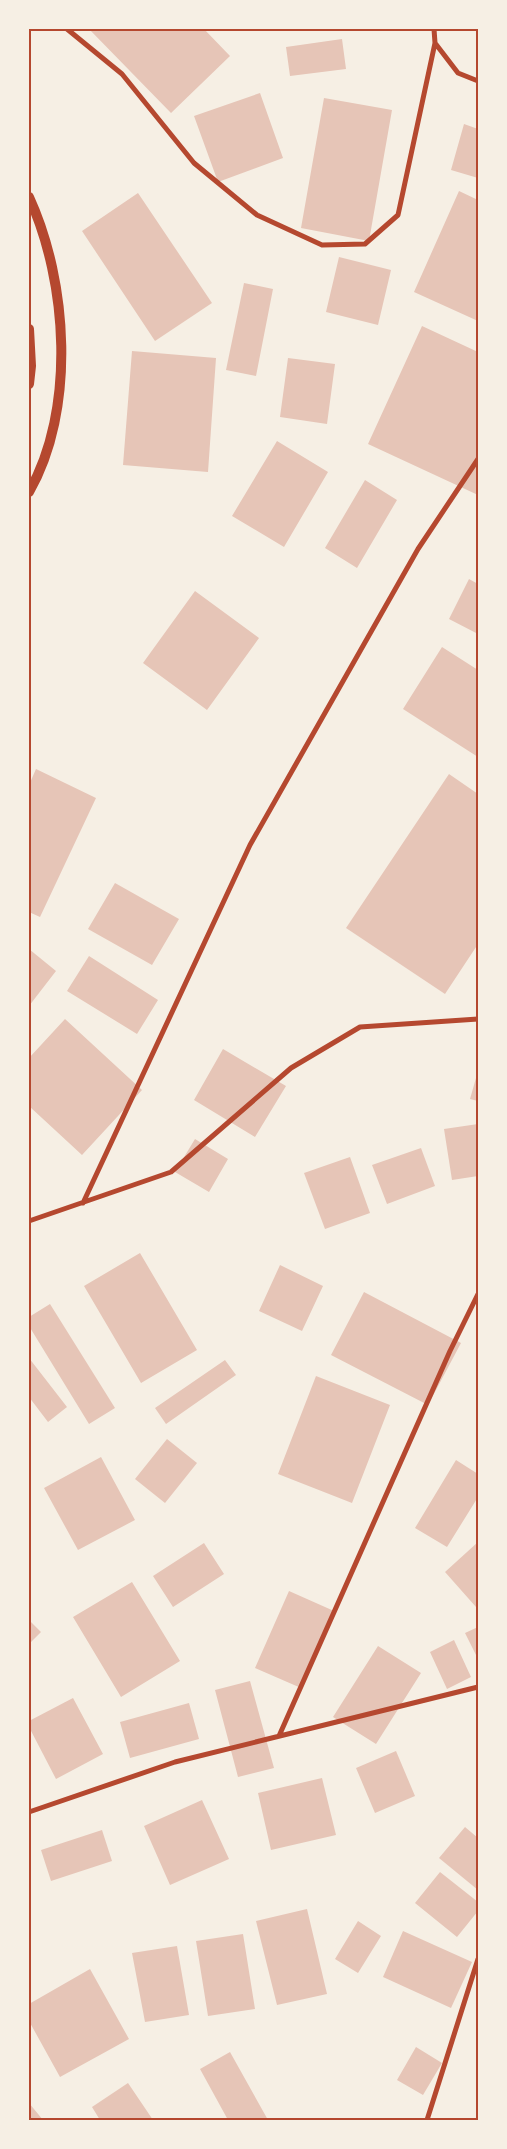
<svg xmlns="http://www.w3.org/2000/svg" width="507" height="2149" font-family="Lato,sans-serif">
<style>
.building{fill:#e6c5b7}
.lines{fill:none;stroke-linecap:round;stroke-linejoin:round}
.minor{stroke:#b5482f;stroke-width:5}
.secondary{stroke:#b5482f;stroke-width:10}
.neatline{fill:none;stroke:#b5482f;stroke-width:2}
</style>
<rect width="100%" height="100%" fill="#f6efe4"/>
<path class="building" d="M89 29H204L230 56 171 113Z
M342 39 346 69 290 76 286 47Z
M260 93 283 158 218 182 194 116Z
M324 98 392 110 369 241 301 228Z
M464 124 478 129V178L451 170Z
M459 191 478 200V321L414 292Z
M138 193 212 303 155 341 82 231Z
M339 257 391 270 378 325 326 312Z
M244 283 273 289 256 376 226 370Z
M422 326 478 352V495L368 444Z
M132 351 216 358 208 472 123 465Z
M288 358 335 364 327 424 280 417Z
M277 441 328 472 284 547 232 516Z
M365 480 397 500 357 568 325 548Z
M469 579 478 584V634L449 619Z
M195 591 259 638 207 710 143 663Z
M442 647 478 670V757L403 709Z
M36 769 96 798 40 917 29 912V785Z
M449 774 478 794V944L445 994 346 928Z
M115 883 179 919 152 965 88 929Z
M29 949 56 971 29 1006Z
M89 956 158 1000 137 1034 67 991Z
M65 1019 142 1090 82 1155 29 1106V1058Z
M223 1049 286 1086 255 1137 194 1100Z
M478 1071V1101L470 1099Z
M478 1124V1176L452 1180 444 1129Z
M195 1139 228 1159 209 1192 175 1172Z
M421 1148 435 1186 387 1204 372 1165Z
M350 1157 370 1213 325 1229 304 1173Z
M140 1253 197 1350 141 1383 84 1286Z
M280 1265 323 1286 302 1331 259 1311Z
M364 1292 461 1343 428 1405 331 1355Z
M50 1304 115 1408 89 1424 29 1326V1317Z
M29 1358 67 1407 48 1422 29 1397Z
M225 1360 236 1375 166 1424 155 1408Z
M316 1376 390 1405 352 1503 278 1474Z
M167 1439 197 1463 165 1503 135 1479Z
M101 1457 135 1520 78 1550 44 1488Z
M456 1460 478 1474V1497L447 1547 415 1528Z
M478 1542V1606L476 1607 445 1572Z
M204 1543 224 1574 173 1607 153 1576Z
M132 1582 180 1661 121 1697 73 1617Z
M289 1591 334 1611 301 1688 255 1668Z
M29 1620 41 1632 29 1644Z
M478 1627V1659L465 1633Z
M454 1640 471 1677 447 1689 430 1652Z
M378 1646 421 1673 376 1744 333 1717Z
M250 1681 274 1768 238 1777 215 1690Z
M73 1698 103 1754 56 1779 29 1727V1721Z
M189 1703 199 1739 130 1758 120 1722Z
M396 1751 415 1796 375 1813 356 1768Z
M322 1778 336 1835 271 1850 258 1793Z
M202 1800 229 1859 170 1885 144 1826Z
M465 1827 478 1838V1890L439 1858Z
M102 1830 112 1861 51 1881 41 1850Z
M440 1872 478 1902V1911L457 1937 415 1903Z
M307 1909 327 1994 277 2005 256 1921Z
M358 1921 381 1936 358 1973 335 1959Z
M403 1931 472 1962 451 2008 383 1977Z
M243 1934 255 2009 208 2016 196 1941Z
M177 1946 189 2015 145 2022 132 1953Z
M90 1969 129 2039 60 2077 29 2021V2004Z
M416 2047 442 2063 423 2095 397 2080Z
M230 2052 268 2120H228L200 2069Z
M128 2083 153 2120H100L92 2107Z
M29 2103 43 2120H29Z"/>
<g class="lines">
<path class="minor" d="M67 29 122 74 194 163 257 215 322 245 365 244 398 215 435 43 434 29
M435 43 458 73 478 81
M83 1203 250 845 418 549 478 459
M29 1221 171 1172 291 1068 360 1027 478 1019
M279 1736 450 1351 478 1294
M29 1812 175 1762 478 1687
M427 2120 478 1959"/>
<path class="secondary" d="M29 197C68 282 76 410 29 492
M29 329 31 366 29 384"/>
</g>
<rect width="507" height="2149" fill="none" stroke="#f6efe4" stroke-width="60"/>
<rect x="30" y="30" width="447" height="2089" class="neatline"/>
</svg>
